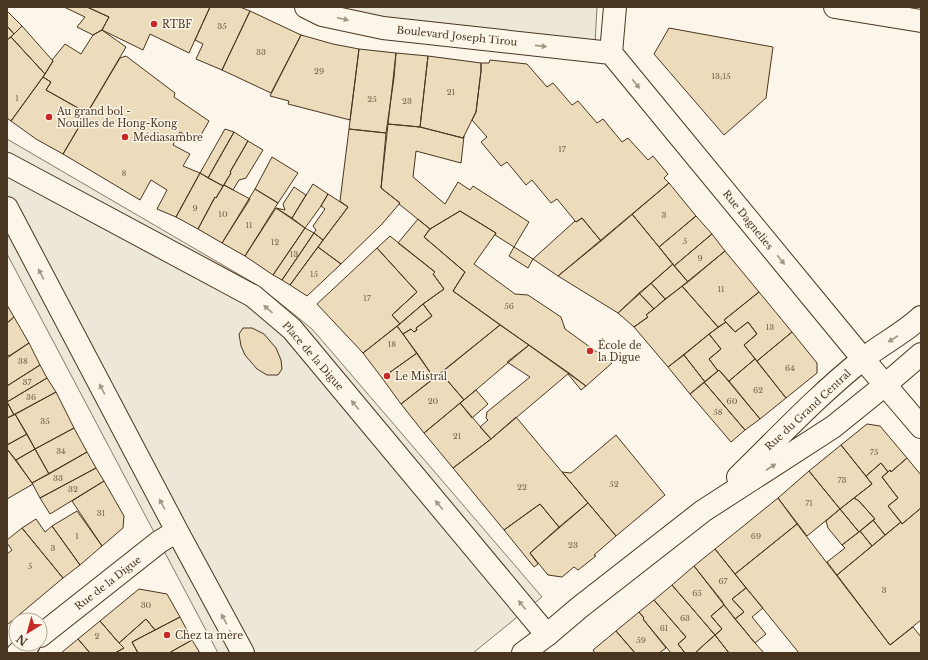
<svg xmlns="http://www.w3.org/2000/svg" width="928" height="660" font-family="'Libre Baskerville',serif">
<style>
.parking{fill:#ede7d9;stroke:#887966}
.building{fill:#ecdcbc;stroke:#4a3520}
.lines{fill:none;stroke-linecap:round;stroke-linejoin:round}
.street-casing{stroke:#4a3520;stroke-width:24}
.primary-casing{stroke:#4a3520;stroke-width:24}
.street{stroke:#fbf6e9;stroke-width:22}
.primary{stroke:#fbf6e9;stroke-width:22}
.oneway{fill:#a29684}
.poi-dot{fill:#c62828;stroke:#fbf6e9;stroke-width:1.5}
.labels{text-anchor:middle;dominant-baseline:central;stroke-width:3;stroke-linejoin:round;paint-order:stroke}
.number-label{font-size:8px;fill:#725f47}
.poi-label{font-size:10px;fill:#4a3520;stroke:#fbf6e9;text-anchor:start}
.street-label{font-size:10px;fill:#4a3520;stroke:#fbf6e9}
</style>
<rect width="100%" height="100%" fill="#fbf6e9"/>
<path class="parking" d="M330 7H597L595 44 359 14Z
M7 139 257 285 295 315 313 330 542 597 473 653H218L7 254Z"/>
<path class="building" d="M64 7H87L109 17 102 30 93 35 77 27 85 17Z
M87 7H210L189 53 150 34 143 50 102 30 109 17Z
M210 7H240L250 11 222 70 196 59 203 44 195 40Z
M7 11 22 26 14 34 7 26Z
M250 11 301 35 271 93 222 70Z
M7 26 14 34 7 40Z
M22 26 53 61 45 74 11 37Z
M669 28 773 47 766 98 724 135 654 54Z
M102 30 126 47 87 113 46 90 51 82 43 77 53 61 52 60 65 44 81 54 93 35Z
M301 35 333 44 359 49 350 120 288 104 289 101 270 96Z
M11 37 45 74 11 121 7 118V40Z
M359 49 396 53 394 78 386 133 349 129Z
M396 53 428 56 420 127 388 124Z
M126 56 175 93 174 97 209 121 197 142 180 132 173 145 190 154 183 166 200 173 176 217 157 209 167 190 151 180 140 200 63 154 120 58Z
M428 56 481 63V71L476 112 463 138 420 127Z
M490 60 527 64 547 87 553 83 572 105 578 101 597 123 603 119 622 142 628 138 648 160 653 156 668 174 664 178 669 183 601 241 582 218 576 222 557 199 551 203 532 180 526 185 507 162 501 166 481 142 487 137 472 120 476 112 481 71V63H489Z
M43 77 51 82 46 90 87 113 63 154 36 139 11 121Z
M388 124 420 127 463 138 464 136 461 163 416 151 413 177 445 204 458 182 470 190 473 186 529 222 514 247 495 235 496 233 460 211 430 229 399 204 400 203 381 188Z
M225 129 234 132 208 178 200 173Z
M349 129 386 133 381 188 400 203 382 224 341 264 318 247 348 207 340 201Z
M234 132 248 141 230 172 231 173 223 186 208 178Z
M248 141 263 150 246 178 239 180 233 190 224 185 231 173 230 172Z
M272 157 298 173 278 203 255 189Z
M200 173 223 186 216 198 215 197 198 229 176 217Z
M669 183 696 216 659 247 632 214Z
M313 184 328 194 321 206 305 228 292 218Z
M224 185 250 199 222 243 198 229 215 197 216 198Z
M294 187 306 195 292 218 276 208 285 210 283 204Z
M255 189 278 203 245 256 222 243Z
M328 194 348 207 323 240 314 233 316 230 313 226 325 209 321 206Z
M276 208 305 228 273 275 245 256Z
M460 211 496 233 474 264 515 294 528 295 561 317 565 329 612 363 586 386 453 291 465 272 424 237 430 229Z
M632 214 673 264 618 313 558 276Z
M696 216 712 234 674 266 659 247Z
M582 218 601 241 558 276 533 259 575 221 576 222Z
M418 219 430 229 424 237 465 272 453 291 500 325 434 378 403 334 411 329 414 332 417 330 416 328 432 316 423 304 444 289 433 274 435 272 398 243Z
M305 228 314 233 282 280 273 275Z
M314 233 323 240 290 285 282 280Z
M712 234 725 251 688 282 674 266Z
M390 236 435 272 433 274 444 289 423 304 400 324 392 315 417 292 377 248Z
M318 247 341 264 307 296 290 285Z
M514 247 533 259 528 268 509 256Z
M377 248 417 292 392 315 400 324 363 353 317 304Z
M725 251 759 292 724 320 726 322 718 327 682 286Z
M673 264 688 282 665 299 651 283Z
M651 283 665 299 654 309 639 293Z
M682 286 718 327 668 367 634 327 648 317 646 315Z
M759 292 792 332 757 361 744 345 757 334 748 322 735 332 724 320Z
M639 293 654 309 646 315 648 317 634 327 618 313Z
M423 304 432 316 416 328 417 330 414 332 411 329 403 334 397 326Z
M7 305 14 317 7 323Z
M14 317 29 343 9 356 7 354V323Z
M726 322 735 332 748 322 757 334 744 345 755 359 729 381 719 370 718 371 709 359 721 349 709 334Z
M500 325 529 345 464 400 441 373Z
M397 326 417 353 382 378 363 353Z
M243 328H252L264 334 276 348 281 360 282 369 278 375H267L257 369 245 355 241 346 239 334Z
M792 332 817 363V373L786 398 757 361Z
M709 334 721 349 709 359 718 371 705 382 684 355Z
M29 343 40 365 7 386V358Z
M529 345 569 373 491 439 480 427 488 420 486 418 487 412 530 377 507 362Z
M417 353 434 378 401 404 382 378Z
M684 355 705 382 690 394 668 367Z
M755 359 786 398 760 419 729 381Z
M40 365 47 378 7 402V386Z
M719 370 760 419 745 430 704 382Z
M441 373 464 400 424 433 401 404Z
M569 373 586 386 581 390 568 374Z
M47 378 56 392 14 415 7 402Z
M704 382 745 430 731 442 690 394Z
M476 390 488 404 472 418 460 403Z
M56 392 74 428 35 449 15 414Z
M7 402 14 415 7 418Z
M460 403 491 439 453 468 424 433Z
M15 414 27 434 7 445V418Z
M516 417 588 503 559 527 540 504 504 530 453 468 491 439Z
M867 424 880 426 907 458 891 472 890 470 888 472 881 463 866 476 841 445Z
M74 428 87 452 49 474 35 449Z
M27 434 35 449 16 460 7 449V445Z
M616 435 665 495 616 536 562 472 571 473Z
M841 445 872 484 840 509 809 471Z
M7 449 33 484 7 499Z
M35 449 49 474 32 483 16 460Z
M87 452 96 468 40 498 32 483Z
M907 458 921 475V508L902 524 888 506 898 498 882 477 890 470 891 472Z
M881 463 888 472 882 477 898 498 888 506 901 522 885 535 873 520 875 519 859 501 854 498 872 484 866 476Z
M96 468 104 481 50 514 40 498Z
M809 471 840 509 807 536 778 498Z
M104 481 124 516 123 528 102 546 72 501Z
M778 498 797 524 735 574 715 549Z
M854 498 859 501 875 519 859 532 840 509Z
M588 503 616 536 594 555 596 556 578 570 574 567 562 577 548 575 530 553Z
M540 504 559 527 530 553 538 564 534 567 504 530Z
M921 508V620L890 645 837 575 901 522 902 524Z
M840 509 859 532 842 545 828 528 826 521Z
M77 511 102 546 80 565 52 526Z
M36 519 45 532 52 526 80 565 63 578 22 528Z
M873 520 885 535 872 546 860 531Z
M797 524 890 645 913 627 921 637V653H799L735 574Z
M22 528 63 578 7 625V554L12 550 7 543V540Z
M860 531 872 546 837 575 827 562 845 548 842 545Z
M715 549 746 588 732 599 744 612 735 619 694 566Z
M694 566 722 601 724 605 711 616 722 629 715 635 672 585Z
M672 585 715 635 695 653H685L678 644 686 637 654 600Z
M746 588 763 608 752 617 766 634 755 643 735 619 744 612 732 599Z
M139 589 167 594 180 617 155 630 146 619 119 643 100 621Z
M654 600 686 637 678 644 685 653H671L643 619 644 618 639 612Z
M724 605 755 643 764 653H729L715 635 722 629 711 616Z
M639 612 644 618 643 619 666 648 659 653H635L616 631Z
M180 617 192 640 169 653H138L132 642Z
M146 619 155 630 132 642 138 653H115L124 648 119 643Z
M100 621 119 643 124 648 115 653H90L78 639Z
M616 631 635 653H595L593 650Z
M715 635 729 653H695L707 642Z
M78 639 90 653H61Z
M192 640 200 653H169Z"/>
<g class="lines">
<g class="street-casing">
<path id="street" d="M306 7 322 15 383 28 611 53
M835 7 921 21
M611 53 863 359
M611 53 615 7
M7 164 253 296 292 329 547 635
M7 208 177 531 243 653
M40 636 159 542 177 531
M18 653 29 644"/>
</g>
<g class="primary-casing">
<path id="primary" d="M863 359 921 427
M738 477C779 437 818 395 862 360 881 344 903 334 921 317
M523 653 547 635 580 607 703 511 833 427 885 385 921 354"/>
</g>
<use href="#street" class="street"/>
<use href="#primary" class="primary"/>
</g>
<defs><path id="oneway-solid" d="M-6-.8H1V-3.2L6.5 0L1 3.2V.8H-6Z"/></defs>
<g class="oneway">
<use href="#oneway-solid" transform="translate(343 19) rotate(13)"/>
<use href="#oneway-solid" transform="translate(541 46) rotate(6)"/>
<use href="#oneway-solid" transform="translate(636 84) rotate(51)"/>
<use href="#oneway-solid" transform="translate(781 260) rotate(51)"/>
<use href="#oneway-solid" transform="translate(41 274) rotate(-118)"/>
<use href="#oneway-solid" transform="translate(268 309) rotate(-139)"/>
<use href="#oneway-solid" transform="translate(893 339) rotate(147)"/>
<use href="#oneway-solid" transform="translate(102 389) rotate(-118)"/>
<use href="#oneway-solid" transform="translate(355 405) rotate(-130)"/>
<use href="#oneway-solid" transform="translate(771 467) rotate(-33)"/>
<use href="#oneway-solid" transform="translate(162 504) rotate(-118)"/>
<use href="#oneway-solid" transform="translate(439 505) rotate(-130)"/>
<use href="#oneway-solid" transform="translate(522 605) rotate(-130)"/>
<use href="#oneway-solid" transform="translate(224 619) rotate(-118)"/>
</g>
<g class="poi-dot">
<circle cx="154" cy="24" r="4"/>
<circle cx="49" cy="117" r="4"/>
<circle cx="125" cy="137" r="4"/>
<circle cx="590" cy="351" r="4"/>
<circle cx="387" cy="376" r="4"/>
<circle cx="167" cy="635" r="4"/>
</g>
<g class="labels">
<g class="number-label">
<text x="222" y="26">35</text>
<text x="261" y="52">33</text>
<text x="319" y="71">29</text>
<text x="721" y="76">13;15</text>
<text x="451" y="92">21</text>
<text x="17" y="98">1</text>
<text x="372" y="99">25</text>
<text x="407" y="101">23</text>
<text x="562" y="149">17</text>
<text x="124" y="173">8</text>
<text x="195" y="208">9</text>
<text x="223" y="214">10</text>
<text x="664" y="215">3</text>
<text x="249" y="225">11</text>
<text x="685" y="241">5</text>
<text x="275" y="242">12</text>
<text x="294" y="254">13</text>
<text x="700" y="258">9</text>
<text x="314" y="274">15</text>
<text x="721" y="289">11</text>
<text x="367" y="298">17</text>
<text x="509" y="306">56</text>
<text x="770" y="327">13</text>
<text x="392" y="344">18</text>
<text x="23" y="361">38</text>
<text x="790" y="368">64</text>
<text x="27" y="382">37</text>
<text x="758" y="390">62</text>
<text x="31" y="397">36</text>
<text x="433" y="401">20</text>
<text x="732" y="401">60</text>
<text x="718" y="412">58</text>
<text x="45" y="421">35</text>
<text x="457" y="436">21</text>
<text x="61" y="451">34</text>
<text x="874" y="452">75</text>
<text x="58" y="478">33</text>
<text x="842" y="480">73</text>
<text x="614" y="484">52</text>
<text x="522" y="487">22</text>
<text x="73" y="489">32</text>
<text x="809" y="503">71</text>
<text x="101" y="513">31</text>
<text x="77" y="536">1</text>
<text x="756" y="536">69</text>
<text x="573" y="545">23</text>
<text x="53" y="548">3</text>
<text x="30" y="566">5</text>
<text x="723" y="581">67</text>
<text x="884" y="590">3</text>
<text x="697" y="593">65</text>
<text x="146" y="605">30</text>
<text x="685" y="618">63</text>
<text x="664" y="628">61</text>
<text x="97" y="636">2</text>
<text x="641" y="640">59</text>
</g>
<g class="poi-label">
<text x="162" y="24">RTBF</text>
<text x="57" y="111">Au grand bol -<tspan x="57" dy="12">Nouilles de Hong-Kong</tspan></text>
<text x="133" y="137">Médiasambre</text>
<text x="598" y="345">École de<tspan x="598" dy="12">la Digue</tspan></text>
<text x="395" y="376">Le Mistral</text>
<text x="175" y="635">Chez ta mère</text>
</g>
<g class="street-label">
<text transform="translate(457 36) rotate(6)">Boulevard Joseph Tirou</text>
<text transform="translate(748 220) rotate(51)">Rue Dagnelies</text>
<text transform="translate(313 356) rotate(49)">Place de la Digue</text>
<text transform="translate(808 410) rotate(-43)">Rue du Grand Central</text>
<text transform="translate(108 583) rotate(-38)">Rue de la Digue</text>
</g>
</g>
<rect width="928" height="660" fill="none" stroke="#4a3520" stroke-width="16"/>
<g transform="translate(28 632) rotate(217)"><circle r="19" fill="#fbf6e9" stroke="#b4a999"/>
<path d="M0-3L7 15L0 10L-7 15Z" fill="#c62828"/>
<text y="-6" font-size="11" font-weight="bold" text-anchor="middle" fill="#4a3520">N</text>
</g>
</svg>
